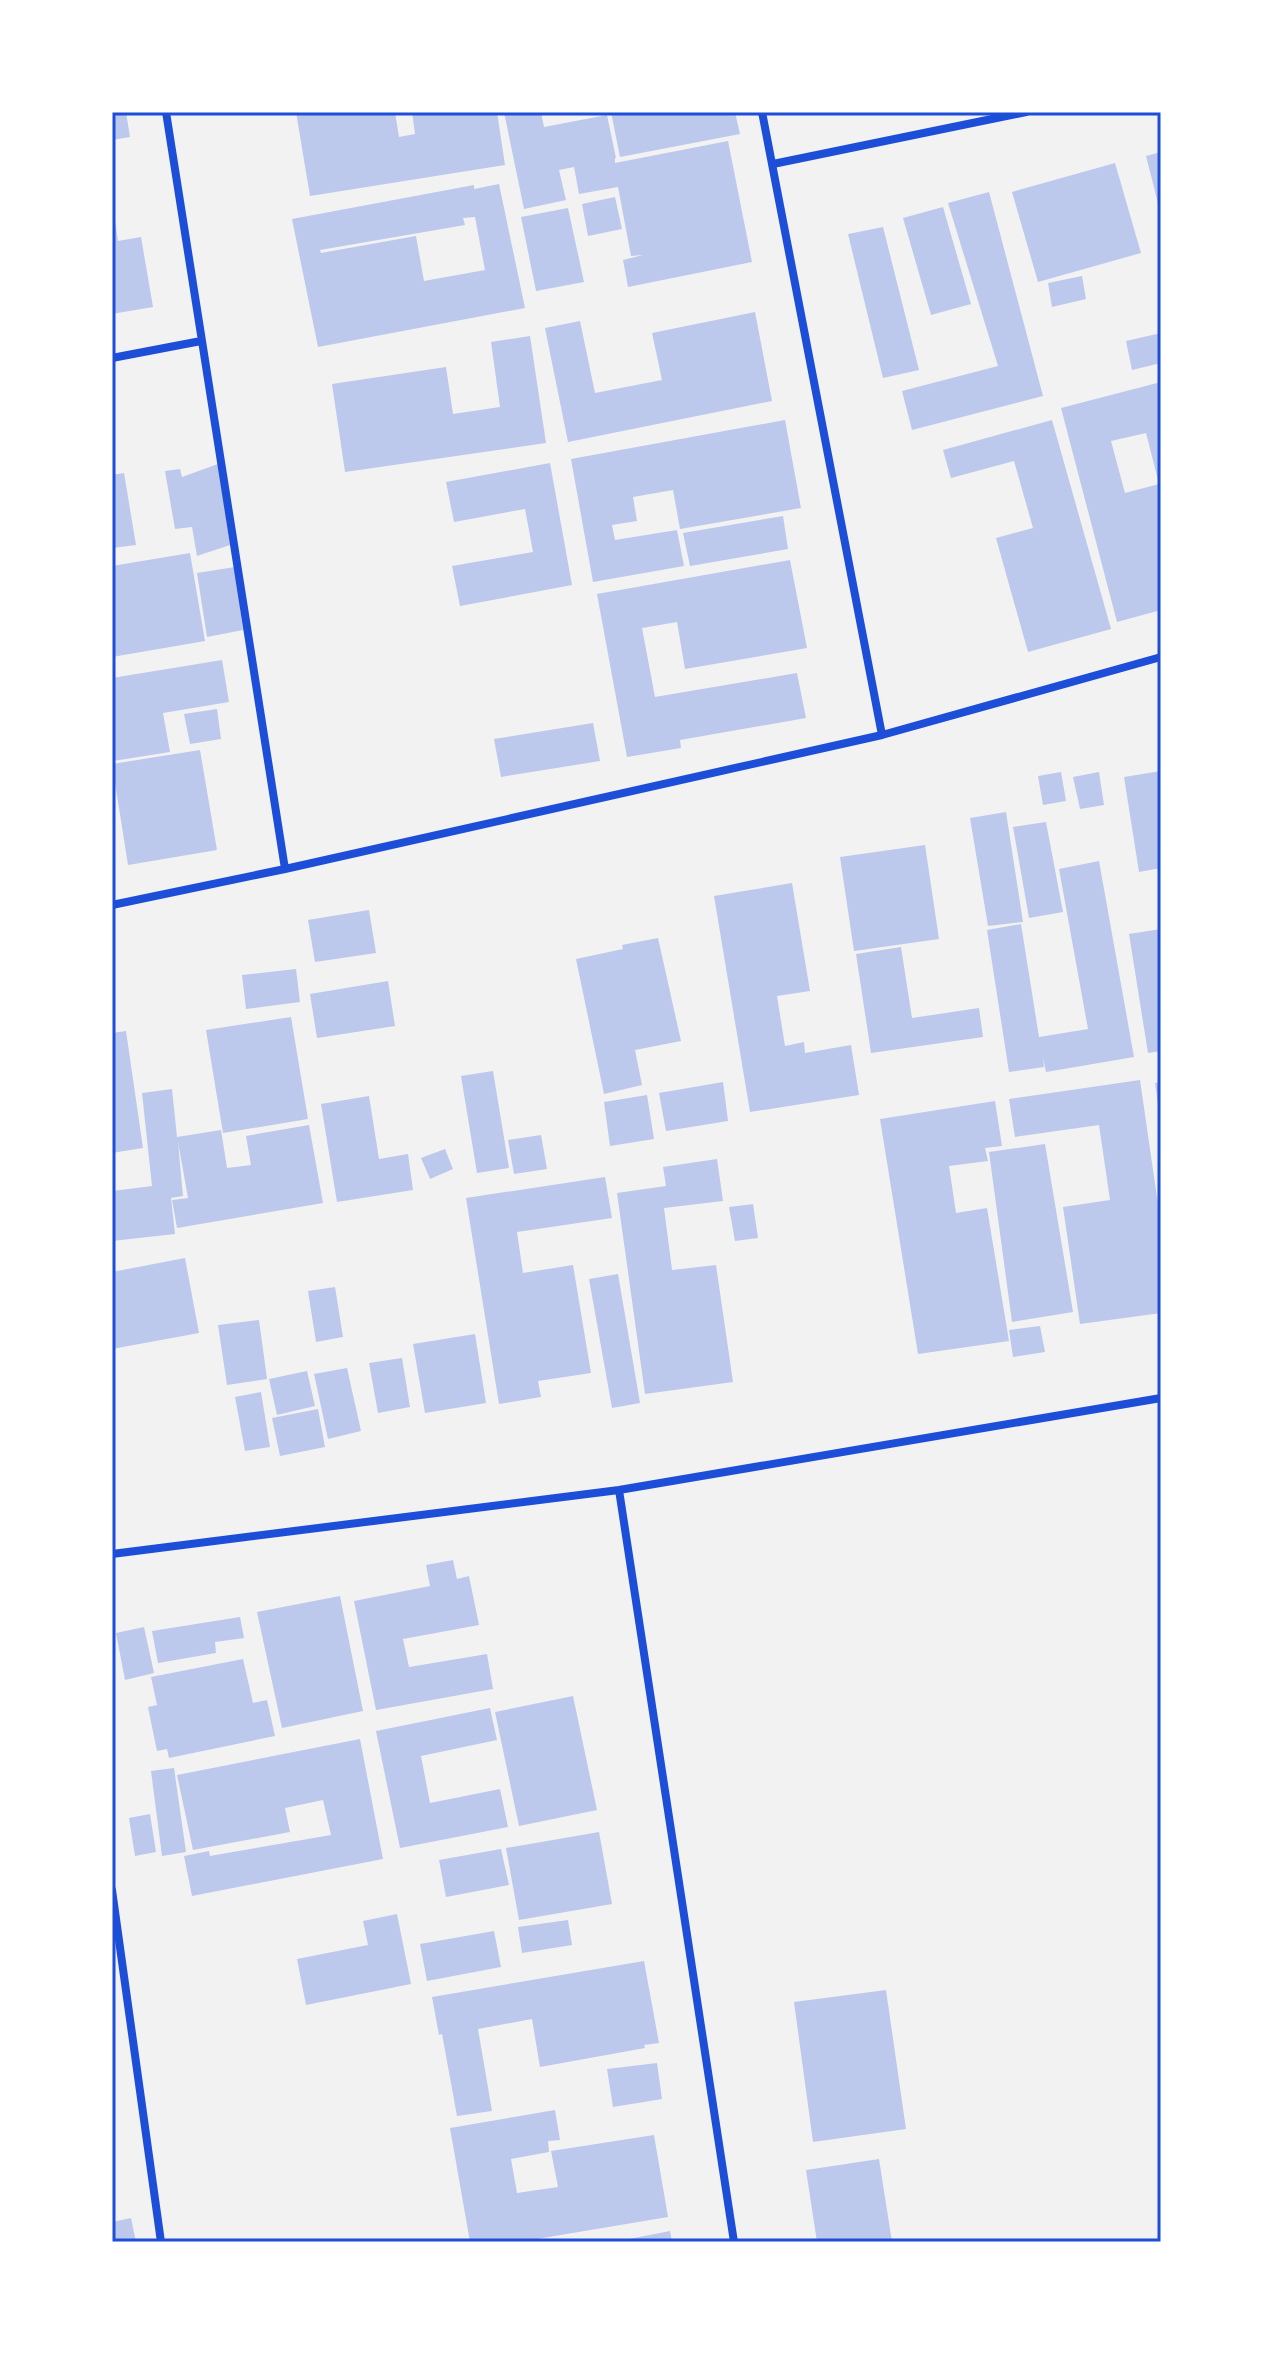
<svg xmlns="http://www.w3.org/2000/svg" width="1273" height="2354" font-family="'Asap Condensed',sans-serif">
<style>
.building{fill:#bdc9ec;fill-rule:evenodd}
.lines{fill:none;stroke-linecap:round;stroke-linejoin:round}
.minor{stroke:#1d4ed8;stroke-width:8}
.neatline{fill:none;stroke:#1d4ed8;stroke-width:3}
</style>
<rect width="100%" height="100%" fill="#f2f2f2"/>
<path class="building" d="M126 112 130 137 112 140V113Z
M296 112H395L399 137 415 134 412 112H497L505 165 310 196Z
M504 112H541L544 127 607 115 616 158H615V163L728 141 752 262 628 287 623 260 643 255 631 256 618 187 579 194 574 167 559 170 566 200 524 209Z
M611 112H735L740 134 620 157Z
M1161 152V211H1160L1146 156Z
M1115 163 1141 253 1038 282 1012 192Z
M499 184 525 308 318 347 292 219 474 185V189ZM475 217 485 270 424 281 416 236 321 253 320 250 465 225 463 218Z
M989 192 1043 396 912 430 902 391 998 366 948 203Z
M615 197 622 229 588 236 582 204Z
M943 207 971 304 931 315 903 218Z
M568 208 584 282 536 291 521 217Z
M112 214H114L118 241 141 237 153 307 112 314Z
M883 227 919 370 883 378 848 234Z
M1082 276 1086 299 1052 307 1048 283Z
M755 312 772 401 568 442 545 328 580 321 595 393 662 380 652 333Z
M1161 333V363L1132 370 1126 341Z
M530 336 546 443 345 472 332 384 446 367 453 414 500 407 491 342Z
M1161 382V610L1117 622 1061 408ZM1146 433 1159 484 1125 493 1111 441Z
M785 420 801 508 680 529 673 490 633 497 637 521 612 525 615 540 677 530 684 566 593 582 571 459Z
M1052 420 1111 629 1028 652 996 538 1033 528 1014 461 951 478 943 450Z
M550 463 572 585 460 606 452 566 533 552 525 509 454 522 446 482Z
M218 464 230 545 197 556 192 527 175 529 165 471 180 469 182 477Z
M124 473 136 545 112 548V475Z
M783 516 788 549 690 566 683 533Z
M190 553 205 641 112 657V566Z
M790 560 807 648 685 669 677 622 642 628 655 697 797 673 806 718 680 740 681 748 627 757 597 594Z
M235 567 243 630 207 637 197 573Z
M222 660 229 702 163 713 170 752 113 761 112 678Z
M217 709 221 739 190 744 184 714Z
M593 723 600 761 501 777 494 739Z
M200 750 217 850 128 865 112 764Z
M1161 771V868L1139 872 1124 777Z
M1061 772 1066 801 1043 805 1038 776Z
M1099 772 1104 805 1080 809 1073 777Z
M1006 812 1023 922 988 926 970 818Z
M1046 822 1063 912 1029 918 1013 827Z
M925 845 939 939 854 951 840 857Z
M1099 861 1134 1057 1046 1072 1043 1058 1044 1067 1009 1072 987 930 1021 924 1039 1037 1088 1029 1059 869Z
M792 883 810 991 777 996 785 1046 804 1042 805 1053 851 1045 859 1095 750 1112 714 896Z
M369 910 376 953 315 962 308 920Z
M1161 929V1051L1148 1053 1129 934Z
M658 938 681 1041 635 1050 642 1085 604 1094 576 959 623 949 622 945Z
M901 947 912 1018 979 1008 983 1037 871 1053 856 954Z
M296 969 300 1002 246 1009 242 975Z
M388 981 395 1026 317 1038 310 994Z
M291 1017 308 1119 223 1133 206 1030Z
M126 1031 143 1148 112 1153V1033Z
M493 1071 509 1168 477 1173 461 1076Z
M1140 1080 1161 1225V1313L1080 1324 1063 1207 1110 1200 1099 1125 1015 1137 1009 1099Z
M723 1082 728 1121 666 1131 659 1093Z
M1161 1082V1111H1159L1155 1083Z
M172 1089 177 1137 221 1130 227 1168 251 1165 246 1136 309 1125 323 1203 177 1228 172 1200 188 1198 178 1142 183 1196 171 1198 175 1234 112 1241V1191L152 1186 142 1093Z
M647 1095 654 1139 610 1146 604 1102Z
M369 1096 379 1159 408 1154 413 1190 337 1202 321 1104Z
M995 1101 1002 1146 985 1148 988 1161 949 1166 956 1213 987 1208 1009 1341 918 1354 880 1119Z
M541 1135 547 1169 514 1174 508 1140Z
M1045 1144 1073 1312 1012 1322 989 1152Z
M445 1149 453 1169 430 1179 421 1158Z
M717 1159 723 1201 664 1208 672 1270 716 1265 733 1382 645 1394 617 1193 666 1186 663 1167Z
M605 1177 612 1218 517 1232 523 1273 573 1265 591 1373 538 1381 541 1397 499 1404 466 1198Z
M753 1204 758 1238 735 1241 729 1207Z
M185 1258 199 1333 112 1349V1272Z
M618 1274 640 1403 612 1408 589 1279Z
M335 1287 343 1337 316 1342 308 1291Z
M259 1320 267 1379 227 1385 218 1325Z
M1040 1326 1045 1352 1013 1357 1009 1330Z
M475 1334 486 1403 425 1413 413 1344Z
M402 1358 410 1407 378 1413 369 1363Z
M347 1368 361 1431 328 1439 314 1374Z
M307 1371 315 1406 277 1415 269 1379Z
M261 1392 270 1447 245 1451 235 1397Z
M318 1409 325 1447 280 1456 272 1418Z
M453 1560 457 1579 469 1576 479 1625 403 1639 409 1667 487 1654 493 1689 376 1710 354 1601 430 1586 426 1565Z
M340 1596 363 1711 282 1728 257 1612Z
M240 1617 244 1638 215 1642 216 1653 158 1663 152 1631Z
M144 1627 154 1673 125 1680 116 1633Z
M243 1659 253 1703 267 1700 275 1736 169 1758 167 1749 157 1751 148 1707 157 1705 151 1677Z
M573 1696 597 1810 519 1826 495 1712Z
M490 1708 497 1740 421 1756 430 1803 500 1789 508 1827 400 1848 376 1731Z
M360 1739 383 1859 192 1896 184 1856 209 1851 210 1856 331 1835 323 1800 285 1808 290 1832 193 1850 177 1775Z
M174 1768 186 1852 162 1856 151 1771Z
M150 1814 156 1852 135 1856 129 1818Z
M599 1832 612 1904 519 1920 506 1848Z
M501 1849 509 1885 446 1897 439 1860Z
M397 1914 411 1984 306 2005 297 1959 368 1945 363 1921Z
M568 1920 572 1945 522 1953 518 1927Z
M494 1931 501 1967 427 1981 420 1944Z
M644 1961 659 2043 644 2045 645 2048 540 2067 532 2019 478 2029 492 2111 457 2116 442 2034 439 2035 432 1997Z
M886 1990 906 2129 813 2142 794 2002Z
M657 2063 662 2099 613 2107 607 2069Z
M555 2110 560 2140 548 2141 549 2152 511 2159 517 2193 558 2187 551 2151 654 2135 668 2217 519 2242H470L450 2128Z
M879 2159 892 2242H817L806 2170Z
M131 2218 136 2242H112V2222Z
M670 2231 672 2242H619V2241Z"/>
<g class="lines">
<path class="minor" d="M166 112 285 869
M762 112 882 735
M773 164 1026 112
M112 358 201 341
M112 905 285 869 882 735 1161 657
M619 1490 734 2242
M112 1554 619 1490 1161 1398
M112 1890 161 2242"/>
</g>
<rect width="1273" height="2354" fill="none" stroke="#ffffff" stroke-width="228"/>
<rect x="114" y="114" width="1045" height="2126" class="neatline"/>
</svg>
